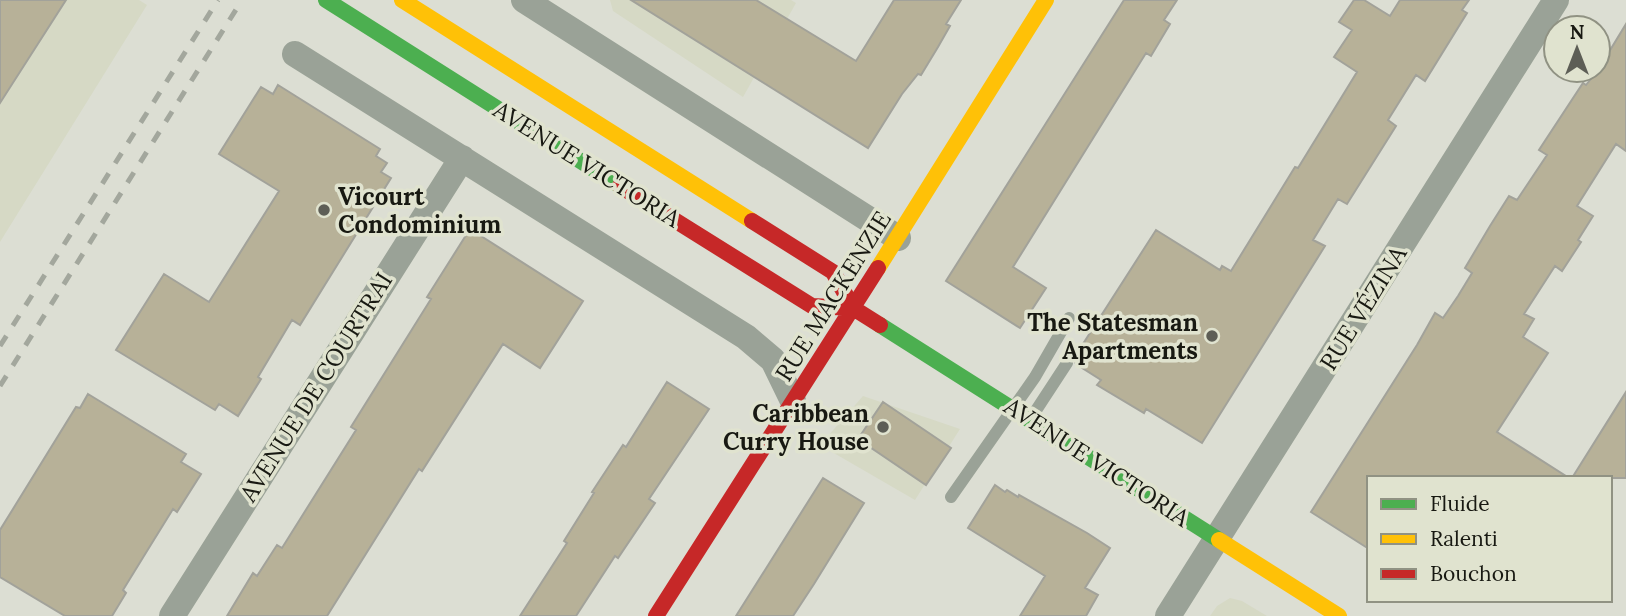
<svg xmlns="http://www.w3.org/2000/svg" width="1626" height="616" font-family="Lora,serif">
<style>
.built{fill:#d6d9c5}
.building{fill:#b7b198;stroke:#a2a29a;stroke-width:2}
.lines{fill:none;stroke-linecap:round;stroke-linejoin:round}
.lane{stroke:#9aa297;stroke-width:12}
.street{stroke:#9aa297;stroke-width:26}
.fast{stroke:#4caf50;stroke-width:16}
.slow{stroke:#ffc107;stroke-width:16}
.jam{stroke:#c62828;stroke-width:16}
.rail{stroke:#a3a79d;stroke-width:5;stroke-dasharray:12 12;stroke-linecap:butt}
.poi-dot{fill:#5d5e56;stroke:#e0e3cf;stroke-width:2.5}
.labels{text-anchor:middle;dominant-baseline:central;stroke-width:7;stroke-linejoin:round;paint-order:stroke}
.street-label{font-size:24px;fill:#181912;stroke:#e0e3cf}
.poi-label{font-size:24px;font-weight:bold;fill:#181912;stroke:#e0e3cf;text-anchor:end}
</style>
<rect width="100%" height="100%" fill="#dcded3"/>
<path class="built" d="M0 0H139L147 5 0 242Z
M610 0H791L796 3 743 97 613 11Z
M863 396 960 429 915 500 820 445Z
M1230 598 1242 601 1267 616H1210L1217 606Z"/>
<path class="building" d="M0 0H66L0 103Z
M631 0H756L856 61 894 0H961L946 24 950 26 938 47 921 75 918 74 902 94 868 148Z
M1124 0H1177L1164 20 1170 24 1151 56 1146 53 1013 267 1046 288 1020 328 946 281Z
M1354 0H1364L1390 16 1400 0H1469L1462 10 1467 13 1425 81 1416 75 1388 120 1396 126 1347 204 1338 199 1313 240 1325 246 1202 443 1146 409 1144 413 1097 385 1101 380 1076 364 1074 358 1156 230 1220 270 1222 266 1231 271 1295 167 1298 168 1357 72 1334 57 1352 30 1339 22Z
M1626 24V151L1616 144 1577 206 1593 216 1578 240 1581 242 1562 271 1555 266 1524 314 1534 319 1523 337 1548 353 1497 432 1569 478H1369V549L1311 512 1417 345 1435 313 1443 318 1458 296 1472 273 1465 268 1490 226 1509 196 1517 200 1547 155 1539 150 1583 83 1586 85 1598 70Z
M278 85 380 149 376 156 387 163 381 172 391 178 300 325 292 320 258 377 261 379 238 416 219 404 215 410 116 350 164 274 209 302 279 191 219 154 261 87 273 94Z
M470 229 583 301 540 368 503 344 422 471 419 469 327 616H227L253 573 257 576 277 545 282 548 356 430 351 427 431 299 427 297Z
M667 382 709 409 649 499 655 503 618 558 615 556 576 616H520L567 543 564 541 594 493 592 492 623 445 626 447Z
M1626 392V478H1572Z
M88 394 186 454 181 462 201 474 177 512 173 509 147 551 123 590 126 593 112 616H65L0 577V530L76 407 80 408Z
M883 402 951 448 926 485 858 439Z
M823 478 864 503 814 584 793 616H736Z
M995 485 1005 492 1007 490 1018 497 1019 495 1087 533 1110 548 1085 588 1098 595 1086 616H1020L1045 576 968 528Z"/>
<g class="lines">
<path class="lane" d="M1031 418 1067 363
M951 497 1035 377 1069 318"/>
<path class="street" d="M524 0 898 238
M295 54 746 337 773 360 793 401
M172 616 462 158
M1168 616 1556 0"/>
<path class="fast" d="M326 0 620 186
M880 325 1219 540"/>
<path class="slow" d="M402 0 752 221
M878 268 1046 0
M1219 540 1339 616"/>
<path class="jam" d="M620 186 812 306 853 308 880 325
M752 221 833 272 853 308
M656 616 878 268"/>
<path class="rail" d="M0 346 218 0
M0 386 242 0"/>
</g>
<g class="poi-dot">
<circle cx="324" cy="210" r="7"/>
<circle cx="1212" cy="336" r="7"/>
<circle cx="883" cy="427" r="7"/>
</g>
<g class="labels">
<g class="street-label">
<text transform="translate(587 164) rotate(32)">AVENUE VICTORIA</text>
<text transform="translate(833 296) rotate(-58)">RUE MACKENZIE</text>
<text transform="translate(1363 308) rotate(-58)">RUE VÉZINA</text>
<text transform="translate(316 387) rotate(-58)">AVENUE DE COURTRAI</text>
<text transform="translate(1097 462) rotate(33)">AVENUE VICTORIA</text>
</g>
<g class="poi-label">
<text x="338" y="196" text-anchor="start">Vicourt<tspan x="338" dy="28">Condominium</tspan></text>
<text x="1198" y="322">The Statesman<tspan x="1198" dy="28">Apartments</tspan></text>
<text x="869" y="413">Caribbean<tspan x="869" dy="28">Curry House</tspan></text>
</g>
</g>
<rect x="1367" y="476" width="245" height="126" fill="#e0e3cf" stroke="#909283" stroke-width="2"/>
<rect x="1381" y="499" width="35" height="10" fill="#4caf50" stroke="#909283" stroke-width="2"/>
<text x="1430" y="511" font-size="21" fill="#181912">Fluide</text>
<rect x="1381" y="534" width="35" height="10" fill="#ffc107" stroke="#909283" stroke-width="2"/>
<text x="1430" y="546" font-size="21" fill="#181912">Ralenti</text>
<rect x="1381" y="569" width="35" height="10" fill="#c62828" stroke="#909283" stroke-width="2"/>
<text x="1430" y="581" font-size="21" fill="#181912">Bouchon</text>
<g transform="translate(1577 49)"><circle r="33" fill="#e0e3cf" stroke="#909283" stroke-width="2"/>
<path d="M0-5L12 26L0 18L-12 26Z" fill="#5d5e56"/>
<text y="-10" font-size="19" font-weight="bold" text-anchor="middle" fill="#181912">N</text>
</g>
</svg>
